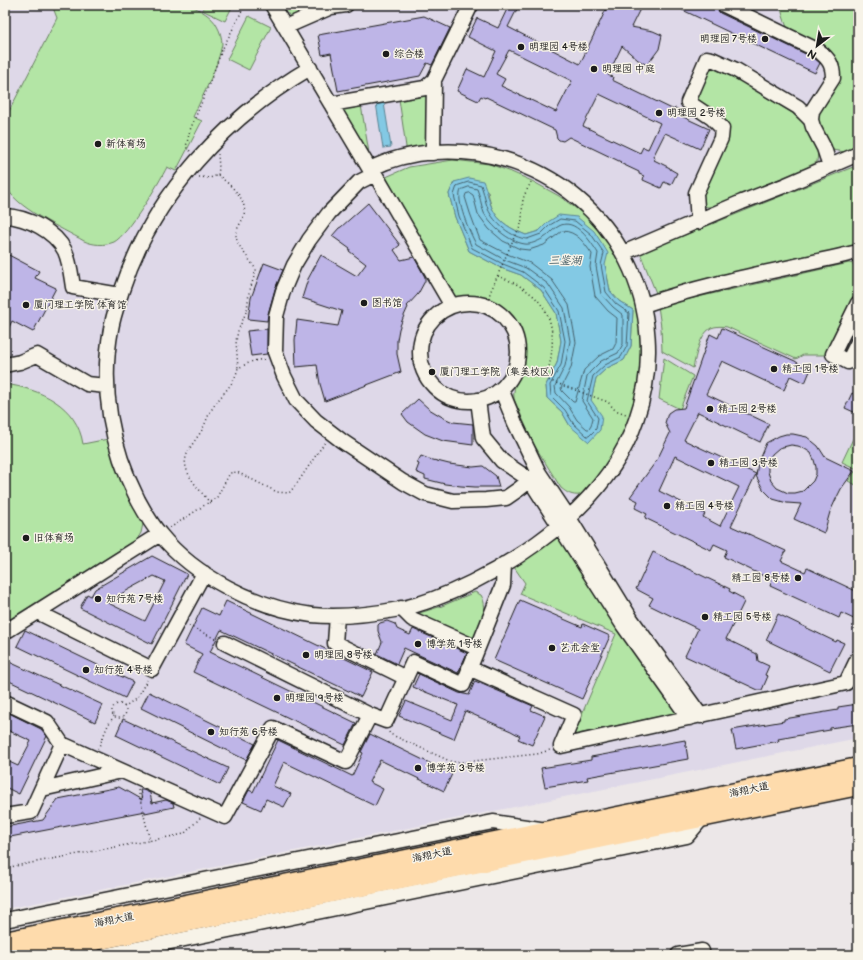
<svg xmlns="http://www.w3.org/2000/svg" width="863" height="960" font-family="'Balsamiq Sans','LXGW WenKai TC',sans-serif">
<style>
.built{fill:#ded8e8}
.green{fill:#b3e5a5;stroke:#688060;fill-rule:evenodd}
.water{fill:#83c9e4;stroke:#5a8494}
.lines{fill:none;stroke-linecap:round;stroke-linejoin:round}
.shore{stroke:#45616c;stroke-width:1}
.building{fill:#beb5e7;stroke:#1c1c1c;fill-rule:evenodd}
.minor-casing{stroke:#1c1c1c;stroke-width:17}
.highway-casing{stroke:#1c1c1c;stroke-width:23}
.path{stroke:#1c1c1c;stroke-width:1.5;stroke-dasharray:1 3;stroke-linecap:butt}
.minor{stroke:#f7f3e8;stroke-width:14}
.highway{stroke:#fedbac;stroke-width:20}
.poi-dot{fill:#1c1c1c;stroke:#f7f3e8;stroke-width:1.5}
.labels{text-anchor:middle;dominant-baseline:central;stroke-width:3;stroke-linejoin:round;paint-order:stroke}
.poi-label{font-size:10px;fill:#1c1c1c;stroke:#f7f3e8;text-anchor:start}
.street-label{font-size:10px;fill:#1c1c1c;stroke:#f7f3e8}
.water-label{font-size:11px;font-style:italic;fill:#405962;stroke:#f7f3e8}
</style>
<rect width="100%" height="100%" fill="#ece7e8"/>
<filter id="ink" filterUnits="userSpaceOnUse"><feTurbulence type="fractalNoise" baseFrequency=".025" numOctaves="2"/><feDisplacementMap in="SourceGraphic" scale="8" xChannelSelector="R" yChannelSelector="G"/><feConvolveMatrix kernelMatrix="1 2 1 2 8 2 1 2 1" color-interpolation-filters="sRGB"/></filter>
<g filter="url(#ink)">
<path class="built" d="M5 5H858V738L5 909Z"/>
<path class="green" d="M52 5H190C200 10 212 16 217 26 220 31 222 38 222 44 219 65 202 97 193 117L202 121 176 171 167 167C159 183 128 235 114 242 104 246 93 245 84 241 62 228 14 208 5 184V119L57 18Z
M205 5H233L225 21 202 10Z
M282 5H326L291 18Z
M780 5H858V147L845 152 832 150C826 140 818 128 818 116 819 100 842 85 839 69 836 53 803 44 791 33 786 29 782 12 780 5Z
M249 16 271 27 249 70 227 59Z
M709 66 732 76 792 113 802 122 812 135 818 152 817 162 807 167 713 207H708L703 206 699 197 725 140 693 101Z
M426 95 428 101 426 144 423 147 405 150 406 147 399 99Z
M361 105 369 153 342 109Z
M453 160 489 164 509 171 532 181 559 196 584 214 603 232 631 280 642 334 640 378 633 408 622 437 609 464 580 495C572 496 567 493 561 488L533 443 514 399C512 383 522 376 524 361 530 320 497 290 456 298L436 266 386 177 409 167ZM454 182 488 192C489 197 490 203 492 208 498 222 513 230 526 235L539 231 548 222 605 265 610 291 619 301 633 310 631 346 624 360 607 368 596 378 591 400 570 426 562 412 547 398 546 385 557 363 561 341 556 313 541 290 521 275 501 268 469 251 455 217 449 194Z
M858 165V245L656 293 640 253Z
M849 263 858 265V289L825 355H803L796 359 727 327C722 326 716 326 711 328 699 335 696 356 693 368L662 351 661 327 658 306Z
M664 358 693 376 680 409 659 399Z
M5 384C40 389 77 405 83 444L108 439 144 519 141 533 137 539 5 622Z
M858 428V486L848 481 857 469 842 462Z
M556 534 563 539 680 712 573 735 616 634 520 594 525 583 514 567 538 550Z
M475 592 481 595C490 610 479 625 473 641L413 615 442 606Z"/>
<path class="water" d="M376 103H384L391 147 383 148Z
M469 178 483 181C487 189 488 200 492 208 498 222 513 230 526 235L539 231 548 222 559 215 577 217 594 231 608 253 605 265 610 291 619 301 633 310 631 346 624 360 607 368 596 378 591 400 602 416 600 430 589 442 570 426 562 412 547 398 546 385 557 363 561 341 556 313 541 290 521 275 501 268 469 251 455 217 449 194 454 182Z"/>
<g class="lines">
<path class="shore" d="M469 182 481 185C484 193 485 201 488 209 494 223 512 238 527 239L541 234 550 225 560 219 575 221 591 234 604 253 601 265 606 292 616 304 629 313 627 346 621 357 605 365 593 376 587 401 598 418 596 429 589 436H587L573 423 565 410 551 396 550 385 561 365 565 341 559 311 544 288 523 272 503 264 472 248 459 216 454 195 457 186Z
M469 187 477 189C480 196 481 205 484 213 491 226 509 242 525 244 530 245 538 241 542 239 549 236 552 229 559 226 575 217 591 242 598 253L596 266 601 294 613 307 623 315V344L618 353 601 361 590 372 587 376 582 401 593 418 591 426 589 429H587L577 420 569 407 556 393 555 386 565 366 570 341 564 308 548 284 526 268 505 260 476 244C470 233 455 200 461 190Z
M470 193 473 195 478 214 489 229 503 241 520 249 529 250 544 245 562 231C577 231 584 243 592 254L590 267 595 296 608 311 617 318 616 343 613 349 599 356 584 370 575 402H573L562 391 561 388 571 368 576 342 569 305 552 280 530 263 507 254 480 240 470 213 465 197 466 194Z"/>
</g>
<path class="building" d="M509 5H519L508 27 580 64 608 5H642L631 27 653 31 662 35 659 49 647 65 638 60 622 46 608 75 613 77 612 80 674 110 675 108 681 111 679 115 709 129 700 149 665 133 653 157 655 158 654 160 670 168V169L677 173 671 185 664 182 661 188 643 180 644 176 639 174V172L620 163 621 162 569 137 563 141 559 140 557 138 555 130 486 97 485 98 481 96 478 101 457 91 467 69 484 77 496 51 468 37 477 18 498 28ZM509 50 572 81 556 112 501 86 505 79 496 74ZM599 94 660 123 648 149 643 147 640 153 583 126Z
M672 5H716L717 9 720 13 814 58 820 63 815 73Z
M424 16 450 28 432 65 427 63 420 76 338 91 331 53 322 55 318 35Z
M368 203 400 245 394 250 401 260 414 257 425 277V281L418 294 407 306 408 307 403 318 399 329 397 340V354L401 372 325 401 320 384 317 365 296 367 295 340 297 320 338 326 342 311 302 298 308 279 321 255 357 276 366 264 349 251 350 249 332 236 339 228 341 227Z
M5 253 39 271 35 278 56 288 33 332 12 321 5 335Z
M264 263 283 270 275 289 268 314 267 321 248 319 251 298Z
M722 328 795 361 810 371 805 383 790 376 784 390 722 361 706 394 769 424 760 442 698 412 684 440 756 474 731 526 786 551 781 561 805 572 807 568 858 592V621L841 613 839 618 770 586 772 580 724 557 727 550 714 544 711 550 645 518 647 514 635 508 638 501 630 497 657 460 670 433 665 423 668 413 674 409 684 408 710 334 718 338ZM675 456 739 487 720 526 703 517 705 514 659 491Z
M267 329V354L251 356 247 331Z
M852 393 858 396V414L845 408Z
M418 399 429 409 444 418 453 422 473 424V445L443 441 425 434 408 422 402 414Z
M786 434H793L807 437 818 446 825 457 854 471 841 489 836 499 830 512 824 533 794 519 801 504 787 503 773 499 763 489 756 476 758 462 766 443 779 436ZM791 445 798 446 805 449 811 453 814 460 816 467V474L813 481 803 491 795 493H788L777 488 771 481 768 472V463L772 454 779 448Z
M421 456 429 459 449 464 473 467 483 466 496 476 499 487H475L461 486 445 484 425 479V476L416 472 419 464 417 463Z
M653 552 730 589 729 591 742 598 744 602 726 639 757 654 758 661 769 666 765 675 768 676 762 690H758L685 656 698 629 649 605 653 598 636 589Z
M152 556 187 574 152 644 80 608 87 594 91 596 95 589ZM154 576 165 581 145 621 106 602Z
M520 600 582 627 583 624 610 636 582 699 494 660Z
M226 601 373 672 361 697 221 630 210 652 356 723 345 745 193 672 202 654 184 645 202 608 219 616Z
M778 614 836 642 837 640 844 643 830 671 766 640Z
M387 621 395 624 397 629 410 635 413 629 467 653 458 673 404 648 397 664 377 654 382 642 378 631V625L380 623Z
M25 630 133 682 125 698 17 646Z
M5 660 103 705 95 722 5 679Z
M419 674 459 693 469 695 475 681 533 706 531 710 545 716 532 745 518 739 520 736 511 731 465 711 454 739 399 716 406 701 452 720 458 705 413 687Z
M149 692 255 744 246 760 141 708Z
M858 704V724L830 728V730L778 739 779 741 736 749 732 730 784 721V719L838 710V707Z
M5 711 41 729 47 736 19 794 5 787V760L18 766 31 741 5 729Z
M123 719 228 768 220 785 116 735Z
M370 734 452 774 444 791 380 760 369 782 383 789 375 806 284 762 273 786 291 794 284 807 266 799 261 810 243 802 249 790 253 792 278 740 352 776 363 753 361 752Z
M685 740 688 759 587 777 588 780 545 787 541 768 591 760V757Z
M119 787 142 800 140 790H143L150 793 152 803 166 800 173 803 174 807 145 813V811L5 838V827L43 820 58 799Z"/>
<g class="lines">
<g class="minor-casing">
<path id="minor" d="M272 5 369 168 375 174 452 306
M724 5 819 51C829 59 833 65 833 78L812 111 811 120 813 127 824 148 830 166
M285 27 331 7 346 5
M310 68C225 118 153 195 122 290 118 303 113 316 111 329 100 388 111 447 138 500 144 511 151 524 160 534 195 577 257 608 312 615 340 618 373 614 400 609 446 599 500 570 537 543 580 512 619 471 636 420 675 310 616 191 503 159 460 147 410 149 370 169
M331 104 425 88 434 80
M433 153 434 80 471 5
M375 174 359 182 329 213 309 240 294 265 283 291 276 316 275 352 284 376 296 400 316 421 342 441 403 482 425 494 453 501 486 500 506 498 519 489 539 473
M5 216C27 217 55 231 65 251 70 262 71 275 73 287L120 295
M698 222 696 193 721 138 722 128 712 118 688 102 707 58 712 59 736 70 798 107 811 120
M623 253 742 202 786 185 858 154
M420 352a49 49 0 1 1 98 0a49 49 0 1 1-98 0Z
M858 303 833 354 848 362 858 342
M644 305C713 281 787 269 858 252
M5 365 20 362 37 355 87 384 106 386
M501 389 515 423 539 473 569 518 631 619 701 716
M478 400 483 438 502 461 530 480 623 625 689 718
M401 608 412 619 477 648
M37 612 152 669 204 573
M337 616 335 643 406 678
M5 632 160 534
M225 643 370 715
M469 668 574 715 561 746 846 683 858 658
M5 702 47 722 62 744 225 817 273 728 346 762 370 715 386 721 413 662 463 685 503 585 504 564
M42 789 122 771
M5 816 31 812 62 744
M5 920 493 822 540 829
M107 955 687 836 703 817
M678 955 702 951"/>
</g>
<g class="highway-casing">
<path id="highway" d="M5 942 858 768
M22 955 858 785"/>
</g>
<path class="path" d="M190 151 186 147 190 130 206 92 222 50 245 5
M218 175C230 185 250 200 243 218 241 223 236 229 236 235 236 246 251 260 256 270L249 293 247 310 238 331 236 341 238 368
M199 177 210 178 218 175 219 168 218 154
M498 276C551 296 561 326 546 379
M487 306 490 293 516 233C525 223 521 212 523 200 524 194 529 187 531 182
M515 368 608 402 615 410 626 414
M210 503C202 492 189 480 186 467 182 453 197 440 203 428 206 422 208 415 212 409 221 394 234 386 238 368L253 361 265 359
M170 528 217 497 230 473 237 472 277 492 289 493 296 485 325 442
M189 626 216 639
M112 711a7 7 0 1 1 14 0a7 7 0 1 1-14 0Z
M124 707 137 698 147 680
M389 732 390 734 452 762H464L537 754 550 750
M98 749 108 725 114 716
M138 790 150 841
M5 868 184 834 200 818"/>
<use href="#minor" class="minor"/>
<use href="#highway" class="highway"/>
</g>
</g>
<g class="poi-dot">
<circle cx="765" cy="39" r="4"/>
<circle cx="521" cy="47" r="4"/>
<circle cx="386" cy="54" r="4"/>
<circle cx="594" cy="69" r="4"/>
<circle cx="659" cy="113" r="4"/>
<circle cx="98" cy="144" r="4"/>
<circle cx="364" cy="303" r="4"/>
<circle cx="26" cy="305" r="4"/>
<circle cx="774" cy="369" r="4"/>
<circle cx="432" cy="372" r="4"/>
<circle cx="710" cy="409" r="4"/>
<circle cx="711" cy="463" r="4"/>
<circle cx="667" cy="506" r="4"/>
<circle cx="26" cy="538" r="4"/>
<circle cx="798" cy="578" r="4"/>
<circle cx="98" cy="599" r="4"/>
<circle cx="705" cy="617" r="4"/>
<circle cx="418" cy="644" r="4"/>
<circle cx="552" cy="648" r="4"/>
<circle cx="306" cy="655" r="4"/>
<circle cx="86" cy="670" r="4"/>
<circle cx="277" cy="698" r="4"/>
<circle cx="211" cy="732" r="4"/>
<circle cx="418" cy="768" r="4"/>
</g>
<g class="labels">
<g class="poi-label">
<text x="757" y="39" text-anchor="end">明理园 7号楼</text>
<text x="529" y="47">明理园 4号楼</text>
<text x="394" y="54">综合楼</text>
<text x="602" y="69">明理园 中庭</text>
<text x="667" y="113">明理园 2号楼</text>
<text x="106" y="144">新体育场</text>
<text x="372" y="303">图书馆</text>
<text x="34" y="305">厦门理工学院 体育馆</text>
<text x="782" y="369">精工园 1号楼</text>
<text x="440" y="372">厦门理工学院（集美校区）</text>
<text x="718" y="409">精工园 2号楼</text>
<text x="719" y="463">精工园 3号楼</text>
<text x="675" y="506">精工园 4号楼</text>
<text x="34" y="538">旧体育场</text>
<text x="790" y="578" text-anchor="end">精工园 8号楼</text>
<text x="106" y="599">知行苑 7号楼</text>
<text x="713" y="617">精工园 5号楼</text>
<text x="426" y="644">博学苑 1号楼</text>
<text x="560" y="648">艺术会堂</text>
<text x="314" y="655">明理园 8号楼</text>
<text x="94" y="670">知行苑 4号楼</text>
<text x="285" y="698">明理园 9号楼</text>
<text x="219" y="732">知行苑 6号楼</text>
<text x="426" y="768">博学苑 3号楼</text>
</g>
<g class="street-label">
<text transform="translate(749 790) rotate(-12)">海翔大道</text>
<text transform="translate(432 855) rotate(-12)">海翔大道</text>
<text transform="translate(114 920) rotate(-11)">海翔大道</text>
</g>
<g class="water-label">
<text x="565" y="260">三鉴湖</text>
</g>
</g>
<rect width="863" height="960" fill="none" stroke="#f7f3e8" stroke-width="20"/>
<rect x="10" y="10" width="843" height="940" fill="none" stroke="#1c1c1c" stroke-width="1.5" filter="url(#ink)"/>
<g transform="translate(817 46) rotate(211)" stroke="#f7f3e8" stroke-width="3" paint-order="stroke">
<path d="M0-3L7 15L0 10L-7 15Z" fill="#1c1c1c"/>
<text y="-6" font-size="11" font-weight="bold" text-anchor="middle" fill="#1c1c1c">N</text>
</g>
</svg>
